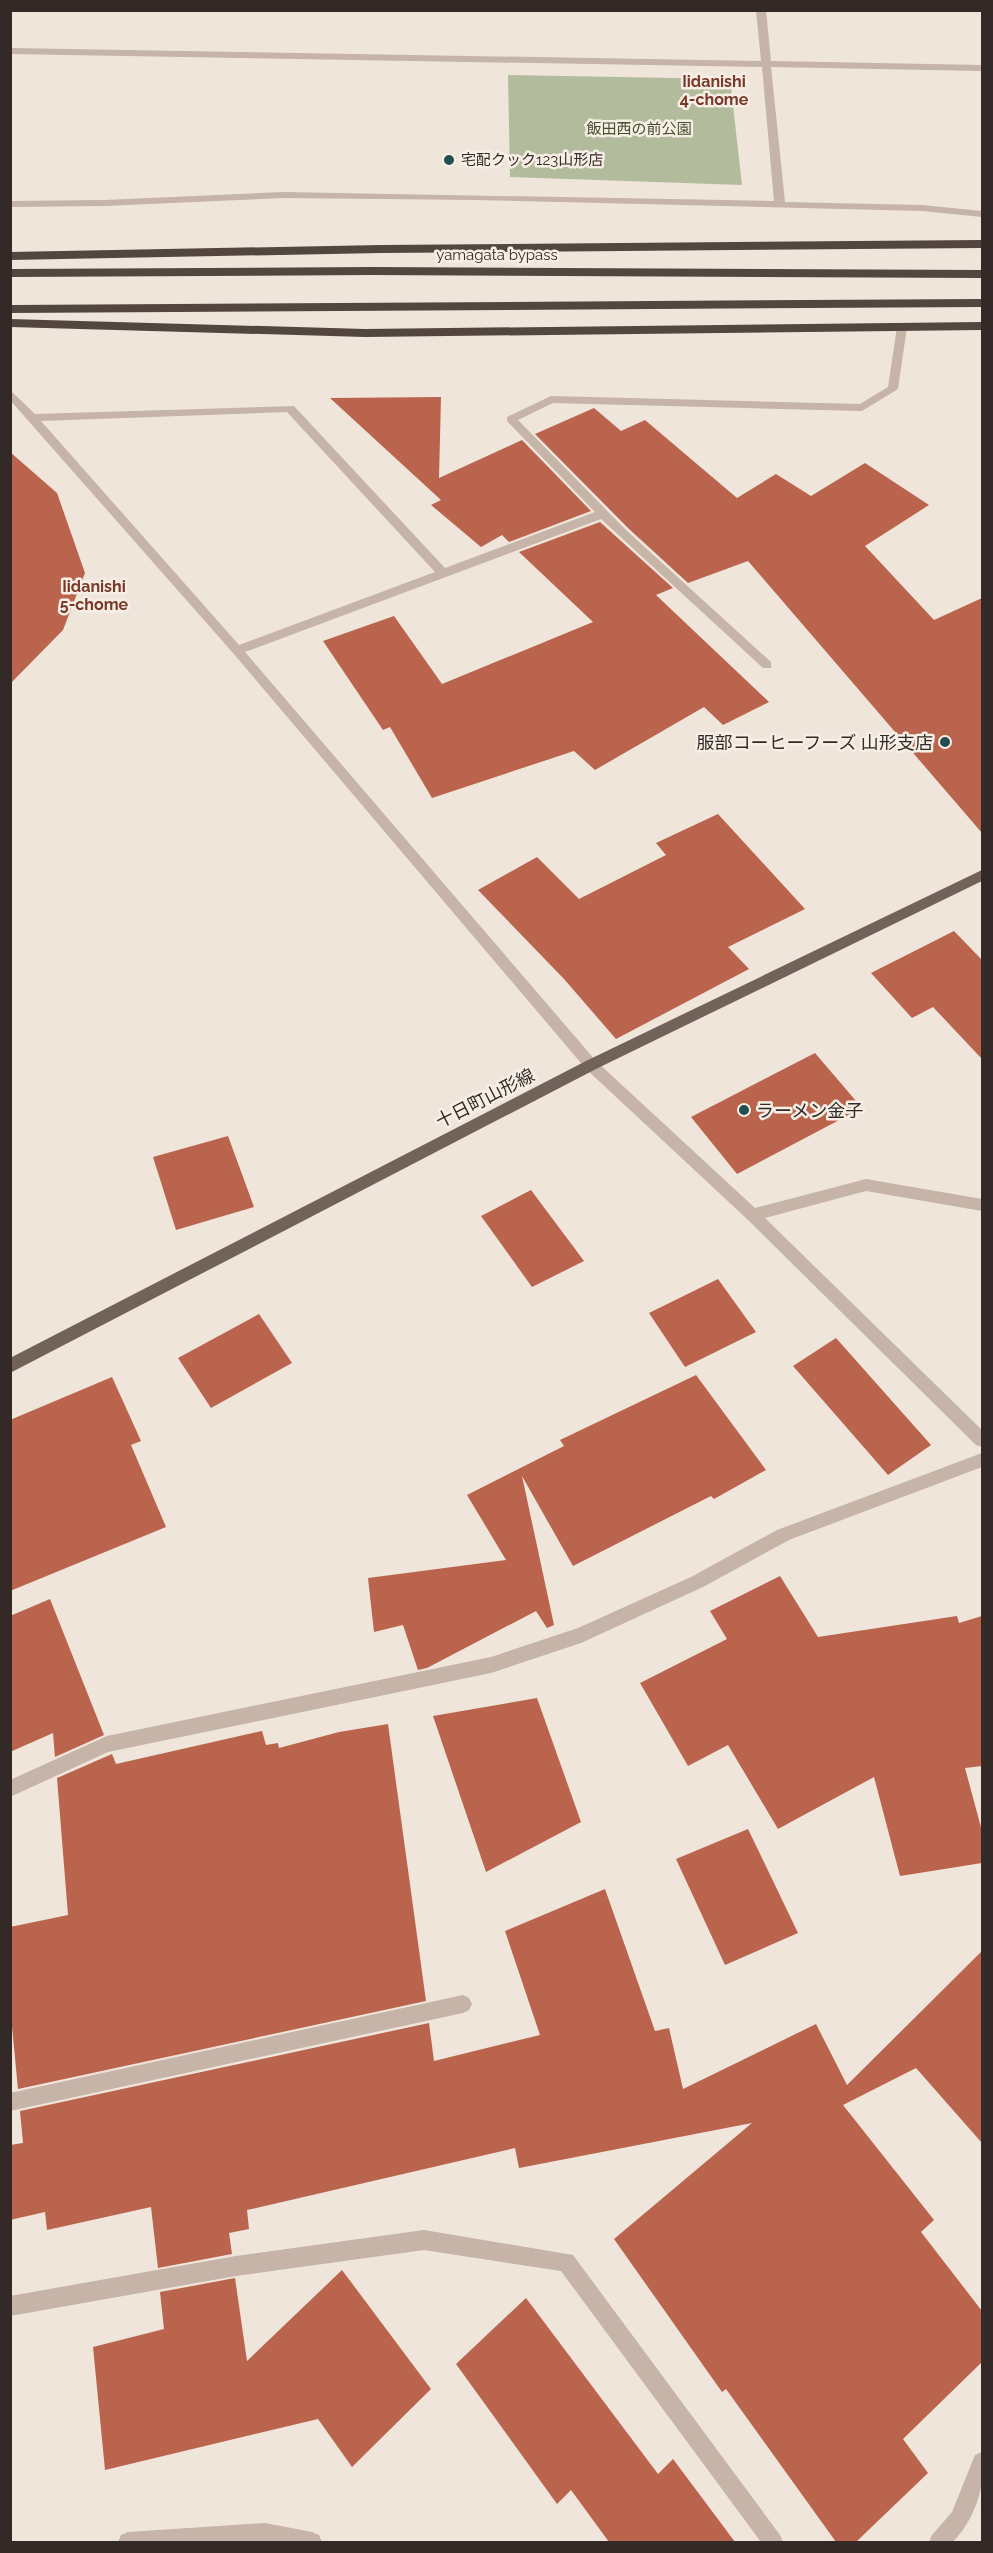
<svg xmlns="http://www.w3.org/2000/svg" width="993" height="2553" font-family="Raleway,'Noto Sans JP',sans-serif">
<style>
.green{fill:#b2bc9c}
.building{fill:#ba644d}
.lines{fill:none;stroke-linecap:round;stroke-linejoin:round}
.minor{fill:#c5b4a7;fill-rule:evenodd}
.major{fill:#73625a;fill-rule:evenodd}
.highway{fill:#53453f;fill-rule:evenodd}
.poi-dot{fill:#214e50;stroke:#f7efe6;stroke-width:2}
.labels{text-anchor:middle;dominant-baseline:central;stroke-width:5;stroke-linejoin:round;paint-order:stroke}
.far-park-label{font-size:15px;fill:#434f2d;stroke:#f7efe6}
.far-poi-label{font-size:15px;fill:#332a27;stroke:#f7efe6;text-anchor:start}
.far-street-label{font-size:15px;fill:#332a27;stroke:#f7efe6}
.far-neighbourhood-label{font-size:16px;font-weight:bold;fill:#7a3928;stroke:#f7efe6}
.poi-label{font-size:18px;fill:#332a27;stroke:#f7efe6;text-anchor:end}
.street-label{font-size:18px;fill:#332a27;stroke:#f7efe6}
</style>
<rect width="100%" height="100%" fill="#efe5da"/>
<path class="green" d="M508 75 730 79 742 185 510 177Z"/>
<path class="building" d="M441 397 439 478 522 440 591 511 509 542 502 535 481 547 431 505 441 500 330 398Z
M594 408 621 431 645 420 737 498 776 474 811 496 865 463 929 505 865 546 934 620 982 598V833L748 561 688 583 628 528 535 434Z
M10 452 57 493 85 573 63 630 10 684Z
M600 522 673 588 656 595 769 702 723 725 704 707 595 770 574 751 432 798 390 727 383 730 323 641 394 616 442 684 593 622 519 552Z
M718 814 805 909 728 947 749 969 616 1039 564 979 478 890 537 857 579 899 666 855 656 843Z
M954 931 982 960V1059L933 1007 912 1018 871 973Z
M815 1053 862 1108 737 1174 691 1117Z
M228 1136 254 1207 176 1230 153 1157Z
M531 1190 584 1261 532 1287 481 1216Z
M718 1279 756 1332 685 1367 649 1313Z
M259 1314 292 1363 211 1408 178 1358Z
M836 1338 931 1445 888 1475 793 1366Z
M696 1375 766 1470 714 1499 711 1496 573 1566 522 1476 554 1625 547 1628 536 1611 427 1668 418 1670 403 1625 374 1632 368 1578 506 1560 467 1495 564 1446 560 1440Z
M112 1377 141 1441 131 1445 166 1527 10 1591V1420Z
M780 1576 818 1637 957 1616 959 1623 982 1616V1766L965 1768 982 1831V1863L900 1876 874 1777 778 1829 728 1745 688 1766 640 1683 727 1639 710 1611Z
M50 1599 104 1735 55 1757 53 1733 10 1752V1616Z
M537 1698 581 1822 486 1872 433 1716Z
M388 1724 426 2001 18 2089 10 2006V1927L68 1915 57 1778 112 1754 116 1764 262 1731 266 1745 278 1743 279 1748 339 1732Z
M748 1829 798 1933 725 1965 676 1859Z
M605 1889 655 2031 669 2028 683 2089 816 2024 847 2085 982 1951V2143L916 2068 843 2105 934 2220 921 2232 982 2311V2362L903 2439 928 2473 856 2542H836L726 2389 722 2392 614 2239 752 2123 519 2168 515 2148 247 2210 249 2229 229 2233 232 2254 158 2268 151 2207 47 2230 45 2212 10 2220V2145L23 2143 20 2111 429 2023 434 2061 540 2035 505 1931Z
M342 2270 431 2389 352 2467 318 2419 105 2470 93 2347 164 2329 160 2292 235 2278 247 2361Z
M526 2298 658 2474 673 2459 735 2542H609L571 2490 557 2504 456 2364Z"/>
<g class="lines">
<path class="minor" d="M756 10H766L771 61 982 65V71L771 67 785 202 922 205 982 211V217L922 211 476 200 283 198 105 206 10 207V201L105 200 283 192 774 201 762 67 10 54V48L761 61Z
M902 324 907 327 898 389 862 411 553 403 518 420 626 530 771 662V668H763L601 519 245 652 596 1061 755 1208 866 1179 982 1199V1211L866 1191 765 1218 982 1430V1447L976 1445 747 1219 586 1069 233 653 10 400V390L35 414 294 406 445 568 595 512 507 421V417L551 396 860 404 888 387 897 327ZM287 412 435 572 239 645 41 421Z
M982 1453V1467L789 1540 703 1587 581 1643 491 1673 108 1752 10 1797V1780L107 1736 491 1657 578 1628 691 1577 777 1530Z
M463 1995 469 1998 472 2004 469 2010 463 2013 10 2111V2093Z
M424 2230 573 2255 780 2535 783 2542H761L561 2271 424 2250 236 2276 10 2316V2296L236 2256Z
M982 2452C986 2486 976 2517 953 2542H929L932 2535 952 2512 975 2455Z
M265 2523 312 2532 319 2535 322 2542H118L121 2535 128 2532Z"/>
<path class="major" d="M982 870V881L596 1069 10 1373V1358L586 1061Z"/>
<path class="highway" d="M982 240V248L381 253 10 260V252L381 245Z
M372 267 982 270V278L372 275 10 277V269Z
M982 299V307L10 313V305Z
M10 319 365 329 982 322V330L365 337 10 327Z"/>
</g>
<g class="poi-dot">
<circle cx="449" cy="160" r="6"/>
<circle cx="945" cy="742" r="6"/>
<circle cx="744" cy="1110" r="6"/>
</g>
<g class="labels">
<g class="far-park-label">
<text x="639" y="129">飯田西の前公園</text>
</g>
<g class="far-poi-label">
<text x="461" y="160">宅配クック123山形店</text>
</g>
<g class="far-street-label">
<text x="497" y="255">yamagata bypass</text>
</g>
<g class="far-neighbourhood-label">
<text x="714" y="81">Iidanishi<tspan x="714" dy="18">4-chome</tspan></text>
<text x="94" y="586">Iidanishi<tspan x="94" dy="18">5-chome</tspan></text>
</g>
<g class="poi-label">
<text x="933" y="742">服部コーヒーフーズ 山形支店</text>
<text x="756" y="1110" text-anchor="start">ラーメン金子</text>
</g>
<g class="street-label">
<text transform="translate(485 1098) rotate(-27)">十日町山形線</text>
</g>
</g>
<rect width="993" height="2553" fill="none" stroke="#332a27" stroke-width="24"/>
</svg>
